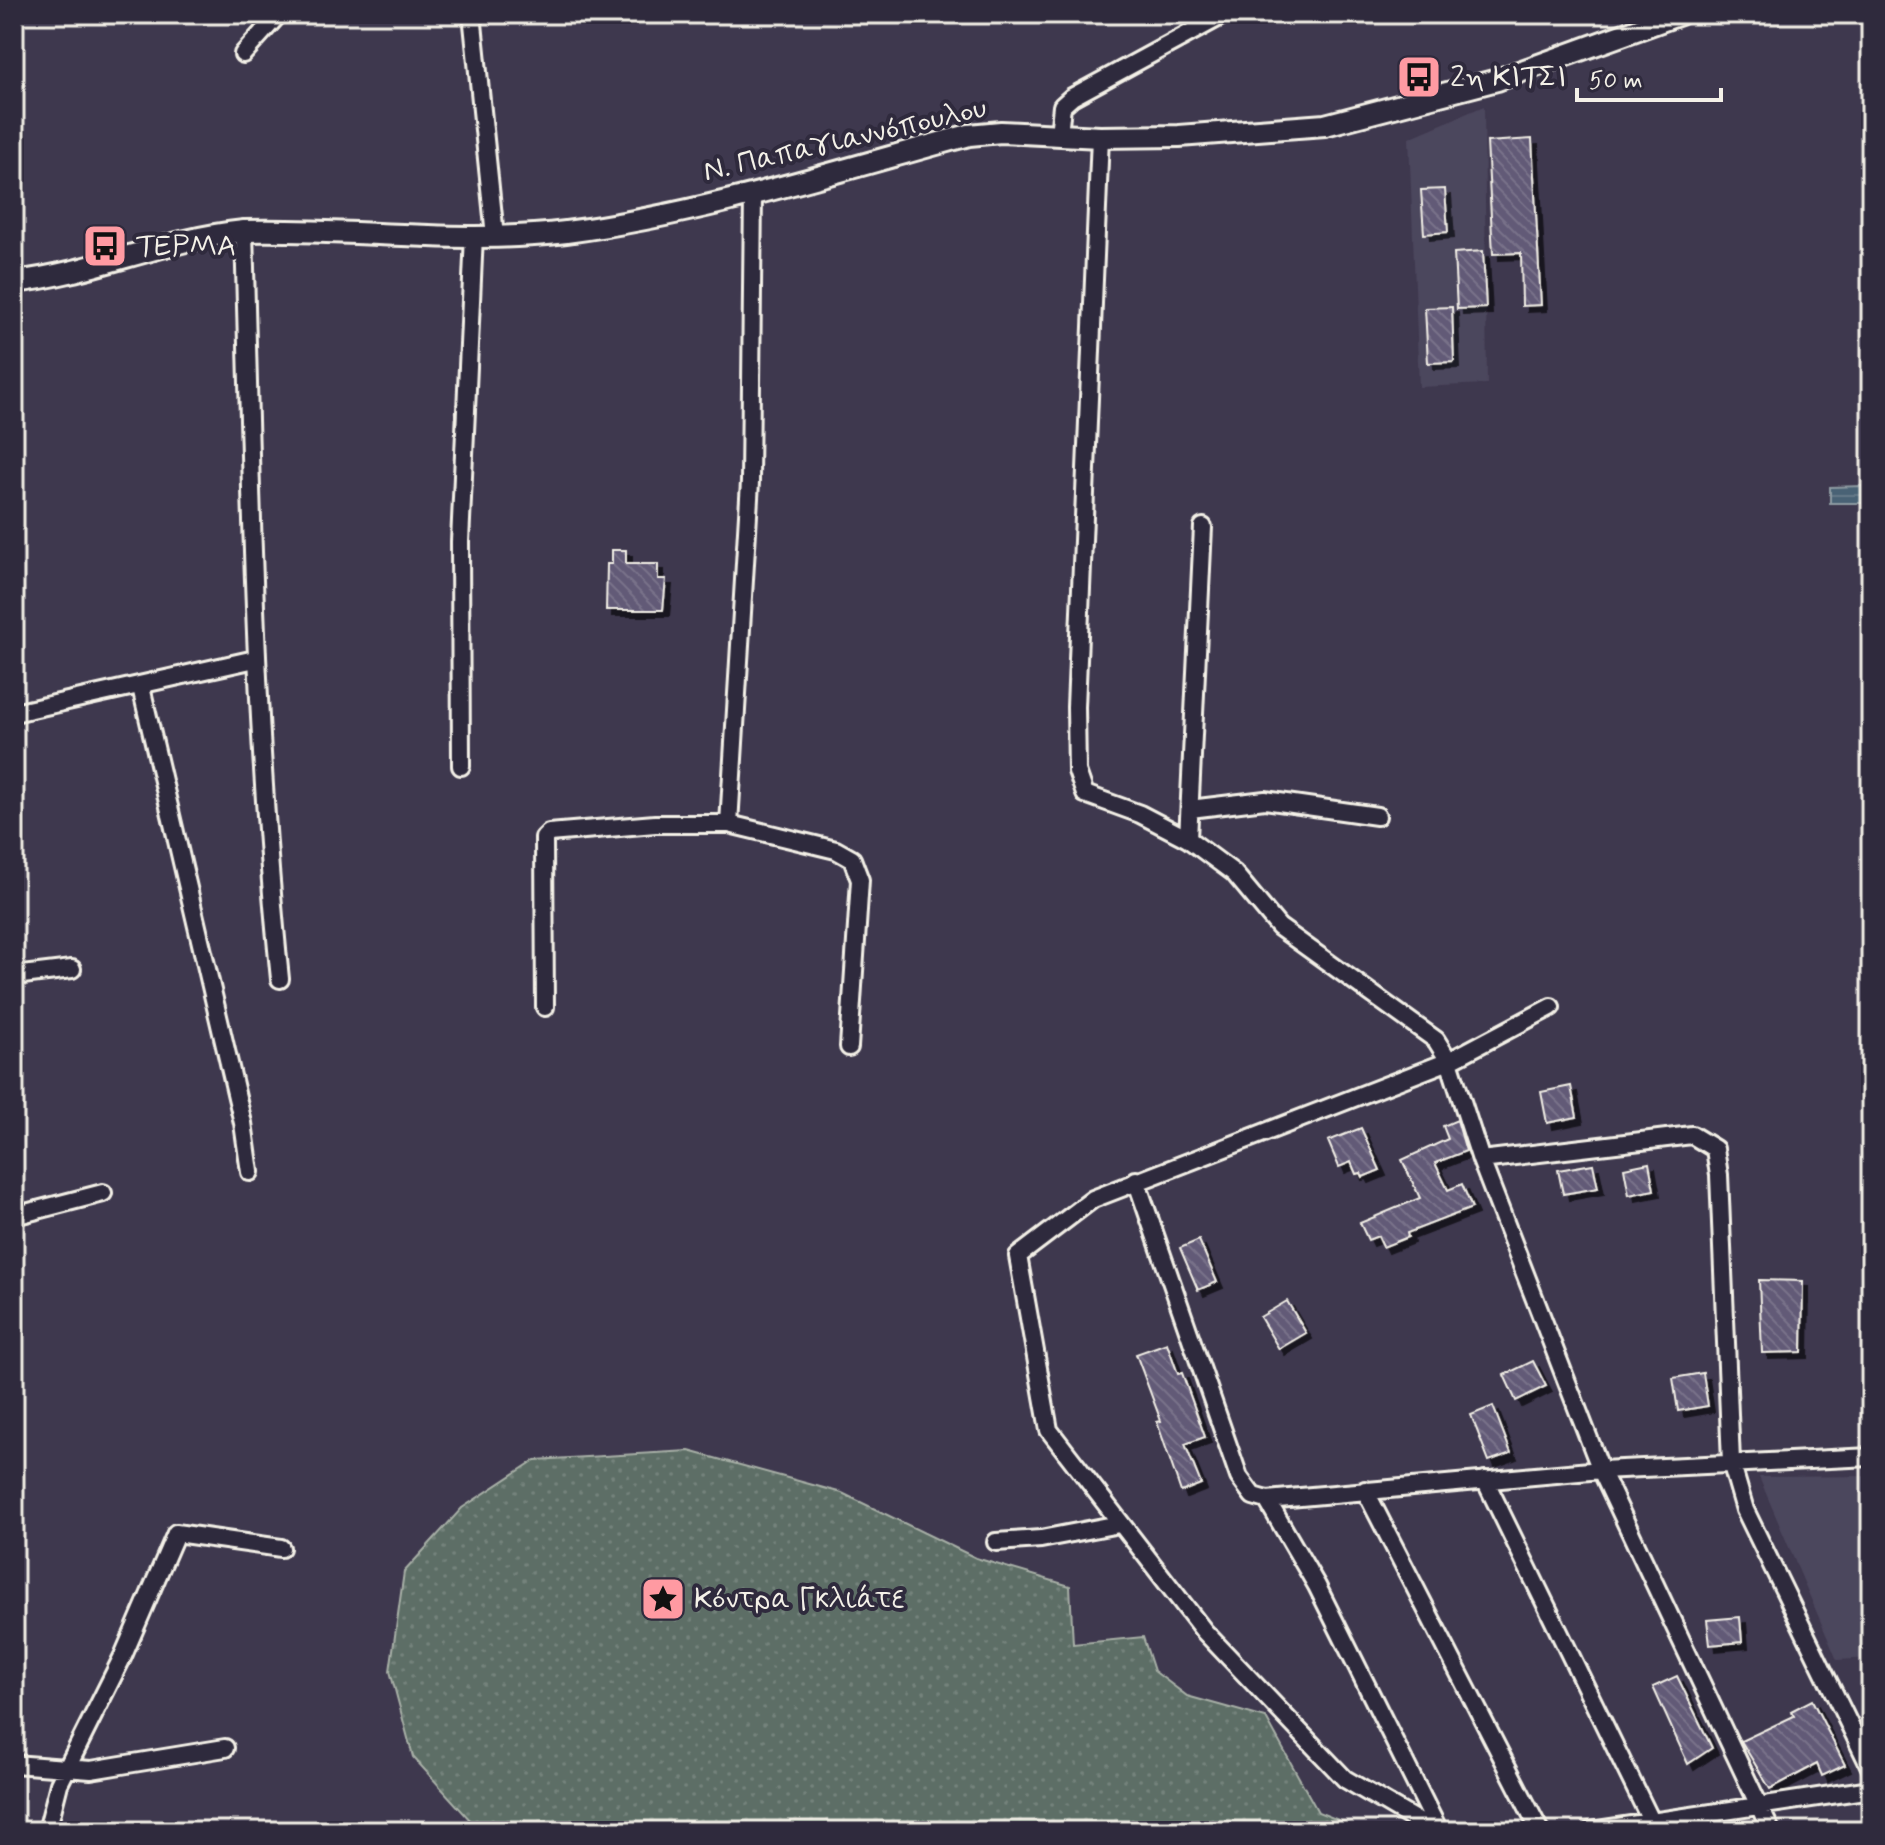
<svg xmlns="http://www.w3.org/2000/svg" width="1885" height="1845" font-family="Mynerve,sans-serif">
<style>
.built{fill:#4c465d}
.grass{fill:url(#grass-dots);stroke:#a8b0a7;stroke-width:2}
.water{fill:url(#water-rules);stroke:#8e9ba2;stroke-width:2}
.building{fill:url(#building-back-hatch);stroke:#f4f1e8;stroke-width:2;filter:url(#shadow)}
.lines{fill:none;stroke-linecap:round;stroke-linejoin:round}
.minor-casing{stroke:#f4f1e8;stroke-width:22}
.tertiary-casing{stroke:#f4f1e8;stroke-width:26}
.minor{stroke:#2f2a3d;stroke-width:16}
.tertiary{stroke:#2f2a3d;stroke-width:20}
.labels{text-anchor:middle;dominant-baseline:central;stroke-width:8;stroke-linejoin:round;paint-order:stroke}
.poi-label{font-size:30px;fill:#f4f1e8;stroke:#2f2a3d;text-anchor:start}
.street-label{font-size:30px;fill:#f4f1e8;stroke:#2f2a3d}
</style>
<defs>
<pattern id="grass-dots" width="8" height="8" patternUnits="userSpaceOnUse" patternTransform="scale(2)"><rect width="8" height="8" fill="#5d6e66"/><path d="M2 2h.1M6 6h.1" fill="none" stroke="#75837c" stroke-width="1.8" stroke-linecap="round"/></pattern>
<pattern id="water-rules" width="6" height="5" patternUnits="userSpaceOnUse" patternTransform="scale(2)"><rect width="6" height="5" fill="#4a6274"/><path d="M0 2.5h6" fill="none" stroke="#657988"/></pattern>
<pattern id="building-back-hatch" width="6" height="6" patternUnits="userSpaceOnUse" patternTransform="scale(2)"><rect width="6" height="6" fill="#625a77"/><path d="M-1 5l2 2M0 0l6 6M5-1l2 2" fill="none" stroke="#79728a"/></pattern>
<filter id="shadow"><feDropShadow dx="6" dy="6" stdDeviation="0" flood-color="#0009"/></filter>
</defs>
<rect width="100%" height="100%" fill="#3e384e"/>
<filter id="ink" filterUnits="userSpaceOnUse"><feTurbulence type="fractalNoise" baseFrequency=".0125" numOctaves="2"/><feDisplacementMap in="SourceGraphic" scale="16" xChannelSelector="R" yChannelSelector="G"/><feConvolveMatrix kernelMatrix="1 2 1 2 8 2 1 2 1" color-interpolation-filters="sRGB"/></filter>
<g filter="url(#ink)">
<path class="built" d="M1484 106 1487 384 1419 387 1409 138Z
M1871 1476V1658L1837 1660 1759 1477Z"/>
<path class="grass" d="M689 1451 842 1493 976 1558 1070 1586 1073 1644 1143 1637 1154 1671 1187 1696 1266 1718 1318 1812 1366 1831H480L413 1757 390 1671 404 1572 462 1508 535 1460Z"/>
<path class="water" d="M1863 486V503H1830V487Z"/>
<path class="building" d="M1532 139 1541 305 1522 306 1521 253 1493 254 1487 142Z
M1445 189 1448 232 1424 234 1421 190Z
M1483 251 1486 308 1457 309 1454 253Z
M1452 307 1454 362 1428 363 1425 308Z
M612 550H626V564H658V579H666L663 610H606L607 564H612Z
M1571 1086 1577 1117 1547 1123 1541 1092Z
M1457 1120 1466 1151 1435 1163 1448 1190 1462 1184 1472 1208 1407 1233 1408 1237 1383 1247 1378 1236 1368 1240 1360 1223 1420 1198 1402 1160 1448 1139 1443 1126Z
M1361 1128 1380 1170 1363 1177 1361 1173 1356 1174 1351 1162 1339 1167 1328 1141Z
M1649 1163 1654 1190 1629 1195 1624 1168Z
M1593 1164 1598 1188 1563 1194 1558 1170Z
M1199 1240 1217 1282 1198 1290 1180 1248Z
M1759 1280 1803 1281 1802 1352 1762 1353Z
M1287 1301 1306 1333 1279 1349 1260 1317Z
M1167 1343 1178 1374 1182 1373 1205 1437 1185 1444 1201 1484 1181 1492 1157 1422 1161 1421 1136 1354Z
M1533 1361 1546 1386 1516 1401 1504 1375Z
M1703 1373 1708 1406 1678 1411 1673 1378Z
M1493 1406 1511 1453 1489 1461 1471 1415Z
M1740 1617 1742 1642 1710 1645 1707 1620Z
M1677 1676 1712 1748 1688 1764 1653 1687Z
M1812 1700 1845 1765 1822 1776 1817 1764 1770 1789 1741 1741 1794 1716 1791 1711Z"/>
<g class="lines">
<g class="minor-casing">
<path id="minor" d="M472 14 495 236
M243 54 279 14
M1059 135 1062 106 1072 97 1225 14
M1100 137 1076 707 1077 771 1085 794 1140 814 1188 839 1234 873 1279 927 1436 1040 1449 1061 1481 1160 1601 1470 1771 1831
M244 231C251 481 254 730 280 979
M141 687 243 1123 250 1172
M14 713 255 659
M461 766 460 542 474 235
M1190 809 1265 800 1377 816
M729 824 750 482 753 193
M1188 839 1203 527
M14 976 72 969
M545 1007 544 838 549 833 655 824H729L836 850 852 859 860 880 849 1047
M1481 1160 1692 1135 1715 1149 1719 1175 1731 1462 1745 1510 1871 1769
M1136 1180 1239 1477 1253 1496 1267 1500 1601 1470 1871 1457
M14 1216 103 1193
M1485 1480 1656 1831
M1365 1490 1540 1831
M1267 1500 1317 1586 1439 1831
M996 1542 1041 1539 1119 1524
M14 1764 91 1770 225 1748
M47 1831 59 1784 123 1656 176 1533 281 1548
M1434 1831 1345 1779 1204 1631 1049 1430 1018 1256 1093 1199 1449 1061 1551 1007
M1591 1831 1871 1789"/>
</g>
<g class="tertiary-casing">
<path id="tertiary" d="M14 282C92 273 165 239 244 231 350 228 460 245 566 232 703 214 837 171 969 135L1001 132 1100 137 1179 136 1325 125 1497 80 1680 14"/>
</g>
<use href="#minor" class="minor"/>
<use href="#tertiary" class="tertiary"/>
</g>
</g>
<defs>
<g id="bus-square" transform="scale(2.3)"><rect x="-9" y="-9" width="18" height="18" rx="4" fill="#ff9aa2" stroke="#2f2a3d"/><path d="M-5-6H5V4H4V6H2V4H-2V6H-4V4H-5ZM-3.5-4V0h7V-4ZM-3.5 1.2v1.5H-2V1.2ZM2 1.2v1.5H3.5V1.2Z" fill="#111"/></g>
<g id="sight-square" transform="scale(2.3)"><rect x="-9" y="-9" width="18" height="18" rx="4" fill="#ff9aa2" stroke="#2f2a3d"/><path d="M0-6L1.8-2.2L6-1.7L2.9 1.2L3.7 5.4L0 3.3L-3.7 5.4L-2.9 1.2L-6-1.7L-1.8-2.2Z" fill="#111"/></g>
</defs>
<g fill-rule="evenodd">
<use href="#bus-square" x="1419" y="77"/>
<use href="#bus-square" x="105" y="246"/>
<use href="#sight-square" x="663" y="1599"/>
</g>
<g class="labels">
<g class="poi-label">
<text x="1450" y="77">2η ΚΙΤΣΙ</text>
<text x="136" y="246">ΤΕΡΜΑ</text>
<text x="694" y="1599">Κόντρα Γκλιάτε</text>
</g>
<g class="street-label">
<text transform="translate(845 140) rotate(-13)">Ν. Παπαγιαννόπουλου</text>
</g>
</g>
<rect width="1885" height="1845" fill="none" stroke="#2f2a3d" stroke-width="48"/>
<rect x="24" y="24" width="1837" height="1797" fill="none" stroke="#f4f1e8" stroke-width="3" filter="url(#ink)"/>
<path d="M1577 88v12h144v-12" fill="none" stroke="#f4f1e8" stroke-width="4"/>
<text x="1589" y="88" font-size="24" fill="#f4f1e8" stroke="#2f2a3d" stroke-width="6" paint-order="stroke">50 m</text>
</svg>
